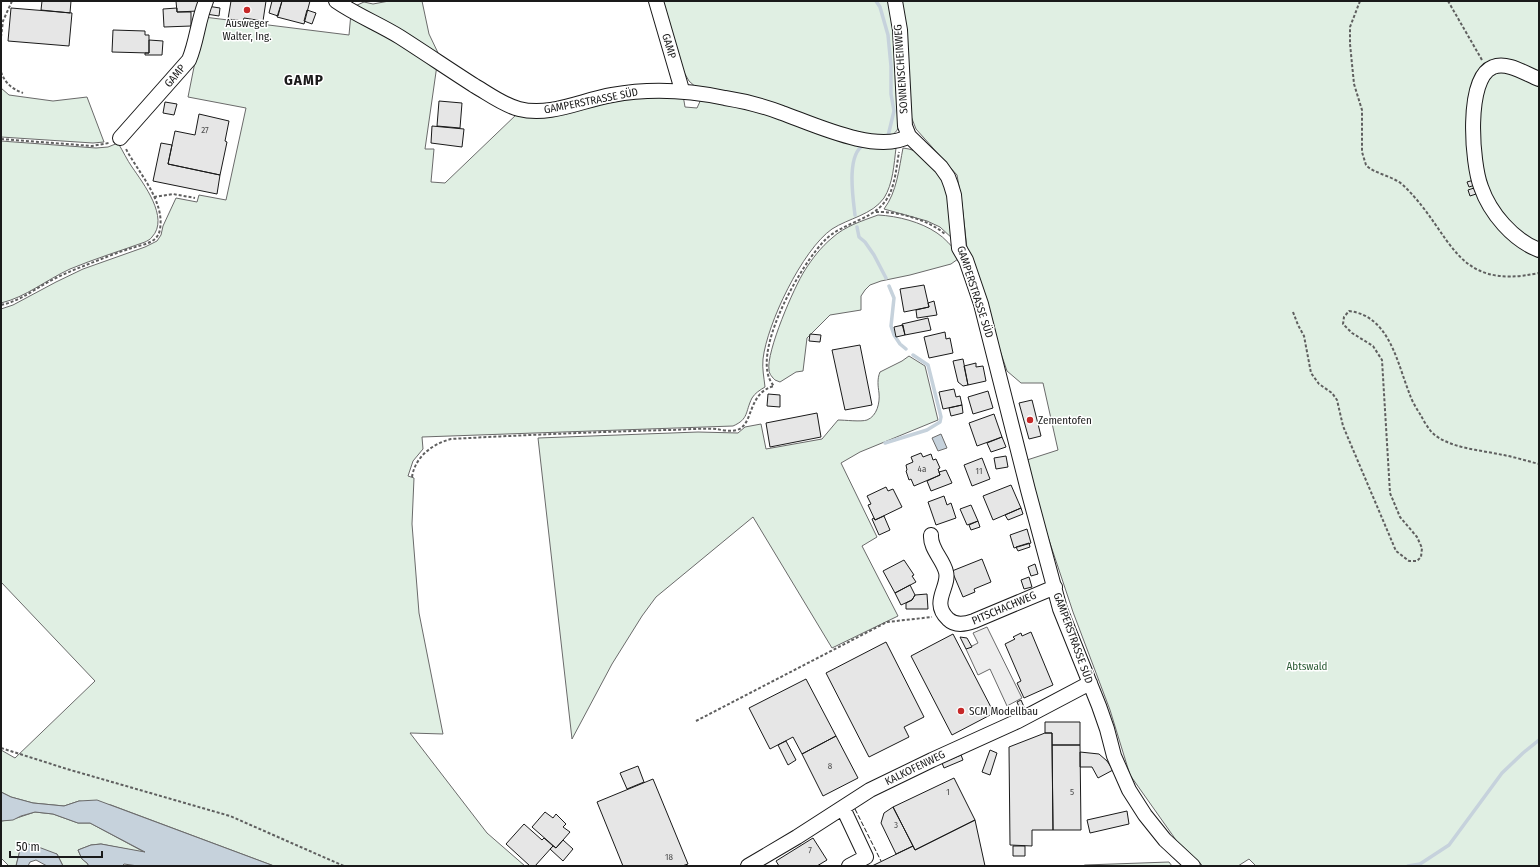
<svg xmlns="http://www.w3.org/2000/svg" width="1540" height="867" font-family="'Fira Sans Condensed',sans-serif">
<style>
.green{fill:#e0efe3;stroke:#6a6a6a}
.parking{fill:#ededed;stroke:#6a6a6a}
.water{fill:#c6d2dc;stroke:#6a6a6a}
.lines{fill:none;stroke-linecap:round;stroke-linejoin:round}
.stream{stroke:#c6d2dc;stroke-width:3.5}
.building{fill:#e6e6e6;stroke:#1a1a1a}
.minor-casing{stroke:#1a1a1a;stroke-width:16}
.path{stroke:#5f5f5f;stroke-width:2;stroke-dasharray:3 2;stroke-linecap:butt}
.minor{stroke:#fff;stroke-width:14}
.fence{stroke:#1a1a1a;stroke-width:1;stroke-dasharray:5 2;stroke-linecap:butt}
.poi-dot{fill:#c62828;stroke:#fff;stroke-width:1.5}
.labels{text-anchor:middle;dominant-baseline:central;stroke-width:3;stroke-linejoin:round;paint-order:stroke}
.number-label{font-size:9px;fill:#4d4d4d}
.poi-label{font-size:11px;fill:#1a1a1a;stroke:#fff;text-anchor:start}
.street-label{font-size:11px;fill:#1a1a1a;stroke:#fff}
.park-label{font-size:11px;fill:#2b5a34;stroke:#fff}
.district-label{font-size:15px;font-weight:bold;letter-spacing:1px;fill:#1a1a1a;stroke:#fff}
</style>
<rect width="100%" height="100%" fill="#fff"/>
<path class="green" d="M389 1H422L429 34 440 57 355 6 364 2 373 4Z
M662 1H891L900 124C896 134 892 137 882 138L699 90 689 81 681 67Z
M898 1H1539V74L1493 61 1479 69 1472 92 1476 181 1539 255V866H1256L1249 859 1238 866H1203L1176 840 1130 775 1110 710 1073 612 1036 501 1027 460 1058 450 1043 383H1021L1007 371 968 257 962 204 957 175 916 129 907 106Z
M351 13 437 65 425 149H434L431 182 445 183 518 113 625 96 683 95 685 107 697 108 702 97 896 148C894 164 893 184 884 198 872 215 849 218 832 229 802 250 767 324 763 359 762 369 764 377 765 387 760 390 755 393 752 398 745 412 749 419 733 426L422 437 423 449 413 461 408 476 414 478 412 524 419 613 443 734 410 733 487 833 525 866H274L111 805 79 801 64 806 33 803 11 797 1 792V750L15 758 95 681 1 582V309L13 305 56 282 83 269 145 247 157 241 161 235 163 226 176 198 197 202 199 195 226 200 246 108 188 97 204 17 349 35Z
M1502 71 1539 82V246L1503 218 1481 175 1479 96 1490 74Z
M1 88 9 95 53 101 87 97 104 142 93 143 1 137Z
M1 141 96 148 108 147 118 143C123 151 127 160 132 167 143 183 170 218 152 237 151 239 147 241 145 242 120 251 94 259 70 269 46 280 26 297 1 303Z
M903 148 909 149 918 152 929 160 947 187 954 240 940 227 927 221 884 209C897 192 899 168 903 148Z
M878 215C898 216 921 222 937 233 945 238 951 246 958 253V259L951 264 910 275 881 281 870 285 865 290 861 296V310L830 315 807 338 803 371 796 372 780 382 775 380C773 378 769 374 769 370 766 352 794 287 805 270 812 259 821 247 832 238 845 226 862 221 878 215Z
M909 356 925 366 938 420 860 452 841 463 877 537 862 546 898 616 832 648 753 517 656 597 642 616 612 664 572 739 538 438 698 432 738 433 745 427 761 424 766 449 822 439 838 420C845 420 861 422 867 420 877 416 880 403 879 393 878 386 877 379 880 372L902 361Z
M35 812 53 814 78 823H90L146 853 101 844 91 845 78 850 82 859 87 863 89 866H63L57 854 20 850 16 866H9L1 858V821C14 820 22 816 35 812Z
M1169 862 1172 866H1082L1085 865Z"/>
<path class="parking" d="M987 627 1022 698 1007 706 990 669 978 675 966 649 978 643 973 633Z"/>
<path class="water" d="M941 434 947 448 938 451 932 438Z
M1 792 11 797 33 803 64 806 79 801 97 800 274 866H138L124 864 122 866H89L87 863 82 859 78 850 91 845 101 844 145 852 90 823H78L53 814 35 812 21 816 13 820 1 821Z
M28 844 41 848 57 854 63 866H47L36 860 30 862 28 866H16L20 850Z"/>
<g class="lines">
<path class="stream" d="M876 1 880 7 888 35 891 66V94L894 111 888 136
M855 215C853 198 846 154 864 145
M857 227 859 237 865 242 874 255 886 278
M889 286 894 298 891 326 894 335 900 344 906 349
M885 443 927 430 940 422 941 417 928 365 913 355
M1408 866 1420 864 1449 845 1502 773 1523 753 1539 740"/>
</g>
<path class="building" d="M42 1H71L70 13 41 10Z
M176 1H198V11L177 12Z
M231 1H266L263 21 244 18 243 21 228 19Z
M272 1H282L278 16 269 13Z
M282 1H310L304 24 277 17Z
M207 6 220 8 219 16 206 14Z
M11 8 72 13 69 46 8 41Z
M177 8V12H191V26L164 27 163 9Z
M307 10 316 13 312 24 304 21Z
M113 30 145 31V35H149V53L112 52Z
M149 40 163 41 162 55H145V53H149Z
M439 101 462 103 460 128 437 126Z
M165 102 177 104 174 115 163 113Z
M199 114 229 121 225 141 227 142 220 175 168 164 175 131 195 135Z
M432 126 464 129 462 147 431 143Z
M161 143 172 145 168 164 220 175 217 194 153 181Z
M1474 180 1475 185 1469 187 1467 182Z
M1474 188 1476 194 1470 196 1468 190Z
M924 285 929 307 904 312 900 289Z
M934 301 937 315 917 318 916 310 929 307 928 303Z
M928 318 931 330 905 335 902 324Z
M903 325 905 335 896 337 894 327Z
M945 332 946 339 950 338 953 353 929 358 924 337Z
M810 334 821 335 820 342 809 341Z
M860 345 872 405 845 410 832 350Z
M963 359 968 385 963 386 958 382 953 361Z
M976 363V367L983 366 986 381 968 385 964 366Z
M954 389 956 397 960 396 962 405 943 409 939 392Z
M988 391 993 408 973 414 968 397Z
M768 394 780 395V407L767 406Z
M1032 400 1041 436 1029 439 1019 403Z
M962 405 963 413 951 416 949 408Z
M817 413 821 437 770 447 766 423Z
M994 414 1002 437 977 446 969 423Z
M1002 437 1006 447 991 452 987 443Z
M921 453 923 457 931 454 933 460 936 459 940 468 938 469 940 475 914 486 911 479 909 480 906 471 907 470 906 465 913 462 911 457Z
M1006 456 1008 467 996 469 994 458Z
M982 458 990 479 972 486 964 465Z
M946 470 952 483 931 491 927 481 940 475 939 472Z
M1011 485 1021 508 993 520 983 496Z
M886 487 888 491 893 489 902 507 875 520 868 505 871 504 867 496Z
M944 496 947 505 951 503 956 518 936 525 928 502Z
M971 505 978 521 967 525 960 509Z
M1021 508 1023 514 1008 520 1005 515Z
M884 516 890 530 879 535 872 519 874 518 875 520Z
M978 521 980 527 971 530 969 525Z
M1027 529 1031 543 1014 548 1010 535Z
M1029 543 1030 547 1018 551 1016 547Z
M982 559 991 582 974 589 975 592 963 597 952 571Z
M904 560 914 575 912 576 916 582 895 593 883 571Z
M1035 564 1038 574 1031 576 1028 567Z
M1029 577 1032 587 1024 589 1021 580Z
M910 585 915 595 912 600 901 605 895 593Z
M927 594 928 609H906V603L912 600 915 595Z
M1031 632 1053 685 1024 698 1017 683 1021 681 1005 644 1015 639 1013 637 1021 633 1022 636Z
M953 634 994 713 952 735 911 656Z
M960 637 967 638 972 647 966 649Z
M886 642 924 717 904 727 909 737 869 757 826 673Z
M806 679 836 736 802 754 793 737 770 749 749 708Z
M1021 700 1025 709 1021 711 1017 702Z
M1045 722H1080V745H1052V733H1045Z
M1045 733H1052L1053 830H1032V846L1010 845 1009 747Z
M836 736 858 778 823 796 802 754Z
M786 741 796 760 788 765 778 745Z
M1052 745H1080L1081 830H1053Z
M990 750 997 753 990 775 982 772Z
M1080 752 1099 754 1107 761 1113 770 1098 778 1092 767H1080Z
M961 755 963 760 944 768 942 763Z
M638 766 644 782 627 789 620 773Z
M954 778 975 820 915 850 893 807Z
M653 779 688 864 682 866H623L597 802Z
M893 807 913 846 896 854 881 823 884 813Z
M1127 811 1129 824 1090 833 1087 820Z
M545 812 553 818 556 814 566 824 563 827 570 832 556 848 532 827Z
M975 820 985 866H872L913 846 915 850Z
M524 824 542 840 544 838 553 846 535 866H530L506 844Z
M813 838 827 860 817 866H779L776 861Z
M563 840 573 849 563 861 550 849 553 846 556 848Z
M1013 846H1025V856H1013Z"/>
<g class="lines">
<g class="minor-casing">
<path id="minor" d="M336 1C356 15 379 24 400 37 425 53 450 70 475 86 489 94 503 105 519 109 550 117 582 100 612 95 650 88 687 90 725 98 744 101 764 106 782 113 813 124 878 155 909 136
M656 1 682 90
M895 1 900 30 905 126 909 136 941 167 948 177 951 185 954 195 959 248 966 260 981 304 1028 490 1060 609 1099 706 1107 729 1114 756 1129 790 1145 815 1165 840 1193 866
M1539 79C1526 74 1507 61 1493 67 1465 78 1472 164 1481 187 1490 213 1513 240 1539 250
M120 138 189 60C197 41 198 20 206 1
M931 535C930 549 943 559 946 572 950 587 930 602 948 619 955 626 966 624 974 621L1055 587
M843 808 866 857 849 866
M748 866 797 837 870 790 932 760 1018 721 1090 683"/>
</g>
<path class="path" d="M1360 1 1350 27V44L1354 84 1362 110V152L1366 165C1374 174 1395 176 1405 187 1454 235 1453 291 1539 273
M1448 1 1482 60
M1 37 3 21 12 1
M1 72C5 83 12 89 23 93
M1 139 92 146 109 143
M154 197 173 194 195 198
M876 212C897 211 929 220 945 234
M1 305C20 301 33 290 50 281 69 271 89 264 109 256 117 253 125 250 132 248 144 244 158 243 160 229 165 201 138 172 126 149
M1293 312 1298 325 1304 336 1311 373 1319 384 1332 393 1337 400 1343 426 1396 551 1409 561H1417L1421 557 1422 548 1417 537 1400 517 1390 493 1382 360 1373 346 1352 333 1343 324 1344 317 1349 311C1390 316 1397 363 1410 395 1412 401 1416 408 1420 414 1424 421 1429 431 1436 436 1455 449 1481 450 1503 455 1515 457 1527 461 1539 464
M412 477C415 457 432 444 451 439 523 435 595 432 667 430 683 430 699 428 716 429 722 430 730 432 737 430 754 425 747 393 774 386 747 357 802 262 826 239 842 224 871 219 883 204 895 191 896 169 899 152
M696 721 887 622 932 617
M1 748 67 769 230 816 344 866"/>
<use href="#minor" class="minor"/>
<path class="fence" d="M855 809 881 861"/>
</g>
<g class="poi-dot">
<circle cx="247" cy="10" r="4"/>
<circle cx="1030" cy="420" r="4"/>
<circle cx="961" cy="711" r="4"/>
</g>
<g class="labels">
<g class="number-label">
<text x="205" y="130">27</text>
<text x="922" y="469">4a</text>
<text x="979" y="471">11</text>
<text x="830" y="766">8</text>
<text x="948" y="792">1</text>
<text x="1072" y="792">5</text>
<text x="896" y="825">3</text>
<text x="810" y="850">7</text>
<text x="669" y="857">18</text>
</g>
<g class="poi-label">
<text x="247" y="23" text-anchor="middle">Ausweger<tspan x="247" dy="13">Walter, Ing.</tspan></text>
<text x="1038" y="420">Zementofen</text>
<text x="969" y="711">SCM Modellbau</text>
</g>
<g class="street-label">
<text transform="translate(669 46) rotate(74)">GAMP</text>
<text transform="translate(901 69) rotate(-94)">SONNENSCHEINWEG</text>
<text transform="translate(175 76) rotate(-50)">GAMP</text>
<text transform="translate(591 101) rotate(-11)">GAMPERSTRASSE SÜD</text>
<text transform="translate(975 292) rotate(72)">GAMPERSTRASSE SÜD</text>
<text transform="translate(1004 608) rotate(-23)">PITSCHACHWEG</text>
<text transform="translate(1073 638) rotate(70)">GAMPERSTRASSE SÜD</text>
<text transform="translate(915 768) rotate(-26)">KALKOFENWEG</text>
</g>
<g class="park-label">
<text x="1307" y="666">Abtswald</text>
</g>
<g class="district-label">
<text x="304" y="80">GAMP</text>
</g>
</g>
<rect width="1540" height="867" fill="none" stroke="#1a1a1a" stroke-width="4"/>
<path d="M10 851v6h92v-6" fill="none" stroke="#1a1a1a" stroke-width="2"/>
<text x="16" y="851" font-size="12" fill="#1a1a1a" stroke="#ffffff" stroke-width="3" paint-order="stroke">50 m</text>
</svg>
